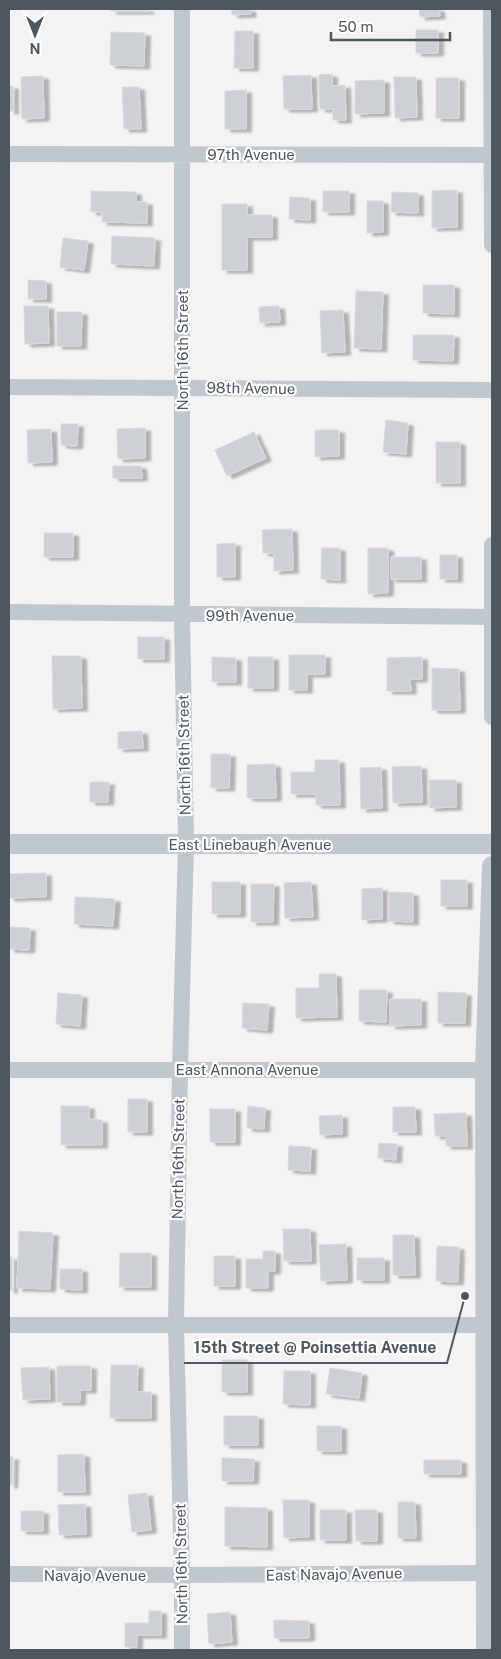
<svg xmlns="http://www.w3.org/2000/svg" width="501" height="1659" font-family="'Public Sans',sans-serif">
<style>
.building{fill:#cdd0d4;stroke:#d7d9dd;filter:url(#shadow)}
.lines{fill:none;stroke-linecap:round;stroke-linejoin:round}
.minor{stroke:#c0c8cd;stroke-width:16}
.tertiary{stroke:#c0c8cd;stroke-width:20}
.labels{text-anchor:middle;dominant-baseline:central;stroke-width:4.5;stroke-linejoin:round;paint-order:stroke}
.street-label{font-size:15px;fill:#4c585e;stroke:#fff}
.leader{fill:none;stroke:#4c585e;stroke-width:2}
.callout-dot{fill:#4c585e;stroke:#fff;stroke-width:2}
.callout-label{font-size:16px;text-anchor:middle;font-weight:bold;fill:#4c585e;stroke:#fff;stroke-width:4.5;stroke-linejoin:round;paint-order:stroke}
</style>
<defs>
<filter id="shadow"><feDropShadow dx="5.5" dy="3" stdDeviation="1" flood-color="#0004"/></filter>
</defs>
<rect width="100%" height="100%" fill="#f4f2f3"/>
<path class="building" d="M111 9H148V11H111Z
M232 9H250L251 14 232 15Z
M419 9H439L440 16 420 17Z
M416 30H438V53H416Z
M235 31H253V68H234Z
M111 32 145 33 144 66 110 65Z
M332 74V86L345 85 346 120H333V109H320L319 75Z
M311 75 312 109H284L283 76Z
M43 76 44 118 22 119 21 77Z
M394 77H416L417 117 395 118Z
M436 78H459V118H436Z
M384 80V113L355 114V81Z
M9 86H13V111H9Z
M122 87H139L141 129H124Z
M246 90V129H225V91Z
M457 190V227L432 228V191Z
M91 191 136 192V202H147V223L102 222V212H91Z
M323 191H349V212H323Z
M392 192 418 193V213L391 212Z
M290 197 310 198V220L289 219Z
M367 201H383V232L367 233Z
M222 204H247V215H272V237H247V270H222Z
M112 236 155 238 154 266 111 264Z
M63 238 88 241 84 270 60 267Z
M28 280 46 281V299H28Z
M423 285H454V314L423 313Z
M356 291 383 292 381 349 354 348Z
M24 306H48L49 343 25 344Z
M279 306 280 322 260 323 259 307Z
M343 310 345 352 322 353 320 311Z
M57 312H82L81 346H57Z
M413 335H454L453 361 413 360Z
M386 420 408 423 406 454 383 452Z
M61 424H78L77 446 61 445Z
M145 428V458L118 459 117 429Z
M51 429 52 462 28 463 27 430Z
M315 430H339V456L315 457Z
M254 432 266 458 227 476 215 450Z
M436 442H460V483H436Z
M113 466H141L142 478H113Z
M292 529 293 570 274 571V553H263L262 530Z
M44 533H73V557H44Z
M235 543V577H217V544Z
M322 548H340V580L321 579Z
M368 548H388V593L368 594Z
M440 555H457V579H440Z
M391 557H421V579H391Z
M138 637H164V659H138Z
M289 655H325V674H307V690H289Z
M52 656H81L82 708 53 709Z
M212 657 236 658V682H212Z
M248 657H273V688H248Z
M422 657V679H410L411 691H387V658Z
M432 668 459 669 460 710H432Z
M142 731 143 748 118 749V732Z
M211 754H230L229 788H211Z
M315 760H339L340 805H316V794H291V772H315Z
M275 764 276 798H247V765Z
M421 766 422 802 393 803 392 767Z
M381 767 382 808 361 809 360 768Z
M429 780H456V807L430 808Z
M90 782H109L108 802H90Z
M46 873V897L9 898V874Z
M441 880H467V906H441Z
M212 882H240V914H212Z
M311 882 313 917 285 918 284 883Z
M251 884H274L273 922H251Z
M382 888V919L362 920V889Z
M389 892 413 893V922L389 921Z
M75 897 115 899 113 926 74 924Z
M9 927 30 928 29 950 9 949Z
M319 974H336L337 1017 296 1018V988H319Z
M359 990H387L386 1022 359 1021Z
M438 992 466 993 465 1023H438Z
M58 993 82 995 80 1026 56 1024Z
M390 999H421V1025L390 1026Z
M243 1003 269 1004 267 1030 242 1028Z
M128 1099H147V1132H128Z
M61 1106H89V1119L102 1120V1145H61Z
M248 1106 265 1108 264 1129 247 1128Z
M393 1107H415L416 1132H393Z
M210 1109H235V1142H210Z
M466 1113 467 1146H446V1136H435L434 1114Z
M342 1115V1134L320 1135 319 1116Z
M379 1143 397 1144 396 1160 378 1158Z
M289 1146 311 1147 310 1171 288 1170Z
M283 1229H310L311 1261H284Z
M19 1231 53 1233 50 1289 17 1288Z
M393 1235H414L415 1275H393Z
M346 1244 347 1280 321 1281 319 1245Z
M437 1246 459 1247 458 1282 436 1281Z
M263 1251H275V1271H268V1288H246V1259H263Z
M120 1253H151V1287H119Z
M214 1256H235V1286H214Z
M9 1257H12V1290H9Z
M357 1258H384V1280H357Z
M60 1269H82V1290L60 1289Z
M222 1360H247V1392H222Z
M111 1365H138L137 1392H151V1418H110Z
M57 1366H91V1390H80V1402H57Z
M49 1367 50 1399 23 1400 21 1368Z
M330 1368 362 1373 359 1398 326 1394Z
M284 1371H310V1405L283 1404Z
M224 1416H258V1445H224Z
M317 1426H341V1451H317Z
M84 1454 85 1492H58V1455Z
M9 1457H13L12 1485H9Z
M222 1458 254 1459 253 1481H222Z
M424 1460H461V1474H424Z
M147 1493 151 1530 132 1532 128 1495Z
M283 1500H309V1537L284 1538Z
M398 1502H415L416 1538H398Z
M85 1504 86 1534 59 1535 58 1505Z
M225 1507 267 1508V1547L225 1546Z
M320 1510H346V1540H320Z
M355 1510H377V1541H356Z
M21 1511H43V1531H21Z
M149 1611H161V1635H137V1647H125V1623H149Z
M230 1612 232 1642 209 1644 207 1614Z
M274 1620 309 1621V1638H274Z"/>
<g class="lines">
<path class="minor" d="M491 9 492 245
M9 154 492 155
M9 387 492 390
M492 545V717
M9 612 492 617
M9 1070H485
M9 1325H492
M9 1574 182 1575 486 1573
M182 1650V1575L176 1325 180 1070 186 844 182 615V9"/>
<path class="tertiary" d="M9 844H492
M486 1650 485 1070 492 866"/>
</g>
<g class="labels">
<g class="street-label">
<text x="251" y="154">97th Avenue</text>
<text transform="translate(182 350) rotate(-90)">North 16th Street</text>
<text transform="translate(251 388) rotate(1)">98th Avenue</text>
<text x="250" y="615">99th Avenue</text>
<text transform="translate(184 755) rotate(-91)">North 16th Street</text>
<text x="250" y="844">East Linebaugh Avenue</text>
<text x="247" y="1069">East Annona Avenue</text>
<text transform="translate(178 1159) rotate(-89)">North 16th Street</text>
<text transform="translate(181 1564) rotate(-91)">North 16th Street</text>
<text transform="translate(334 1574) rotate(-1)">East Navajo Avenue</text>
<text x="95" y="1575">Navajo Avenue</text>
</g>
</g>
<path class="leader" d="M465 1296L447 1363H184"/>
<circle class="callout-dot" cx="465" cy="1296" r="5"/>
<g class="callout-label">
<text x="315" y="1353">15th Street @ Poinsettia Avenue</text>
</g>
<rect width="501" height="1659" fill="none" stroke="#4c585e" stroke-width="20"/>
<g transform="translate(35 35) rotate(180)" stroke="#ffffff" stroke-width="4" paint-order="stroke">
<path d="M0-4L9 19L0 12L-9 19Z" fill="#4c585e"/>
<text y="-8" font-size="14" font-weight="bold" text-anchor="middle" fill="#4c585e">N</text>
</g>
<path d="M331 32v8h119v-8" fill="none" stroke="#4c585e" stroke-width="2.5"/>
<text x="338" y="32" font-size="15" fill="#4c585e" stroke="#ffffff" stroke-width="4" paint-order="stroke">50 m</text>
</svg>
